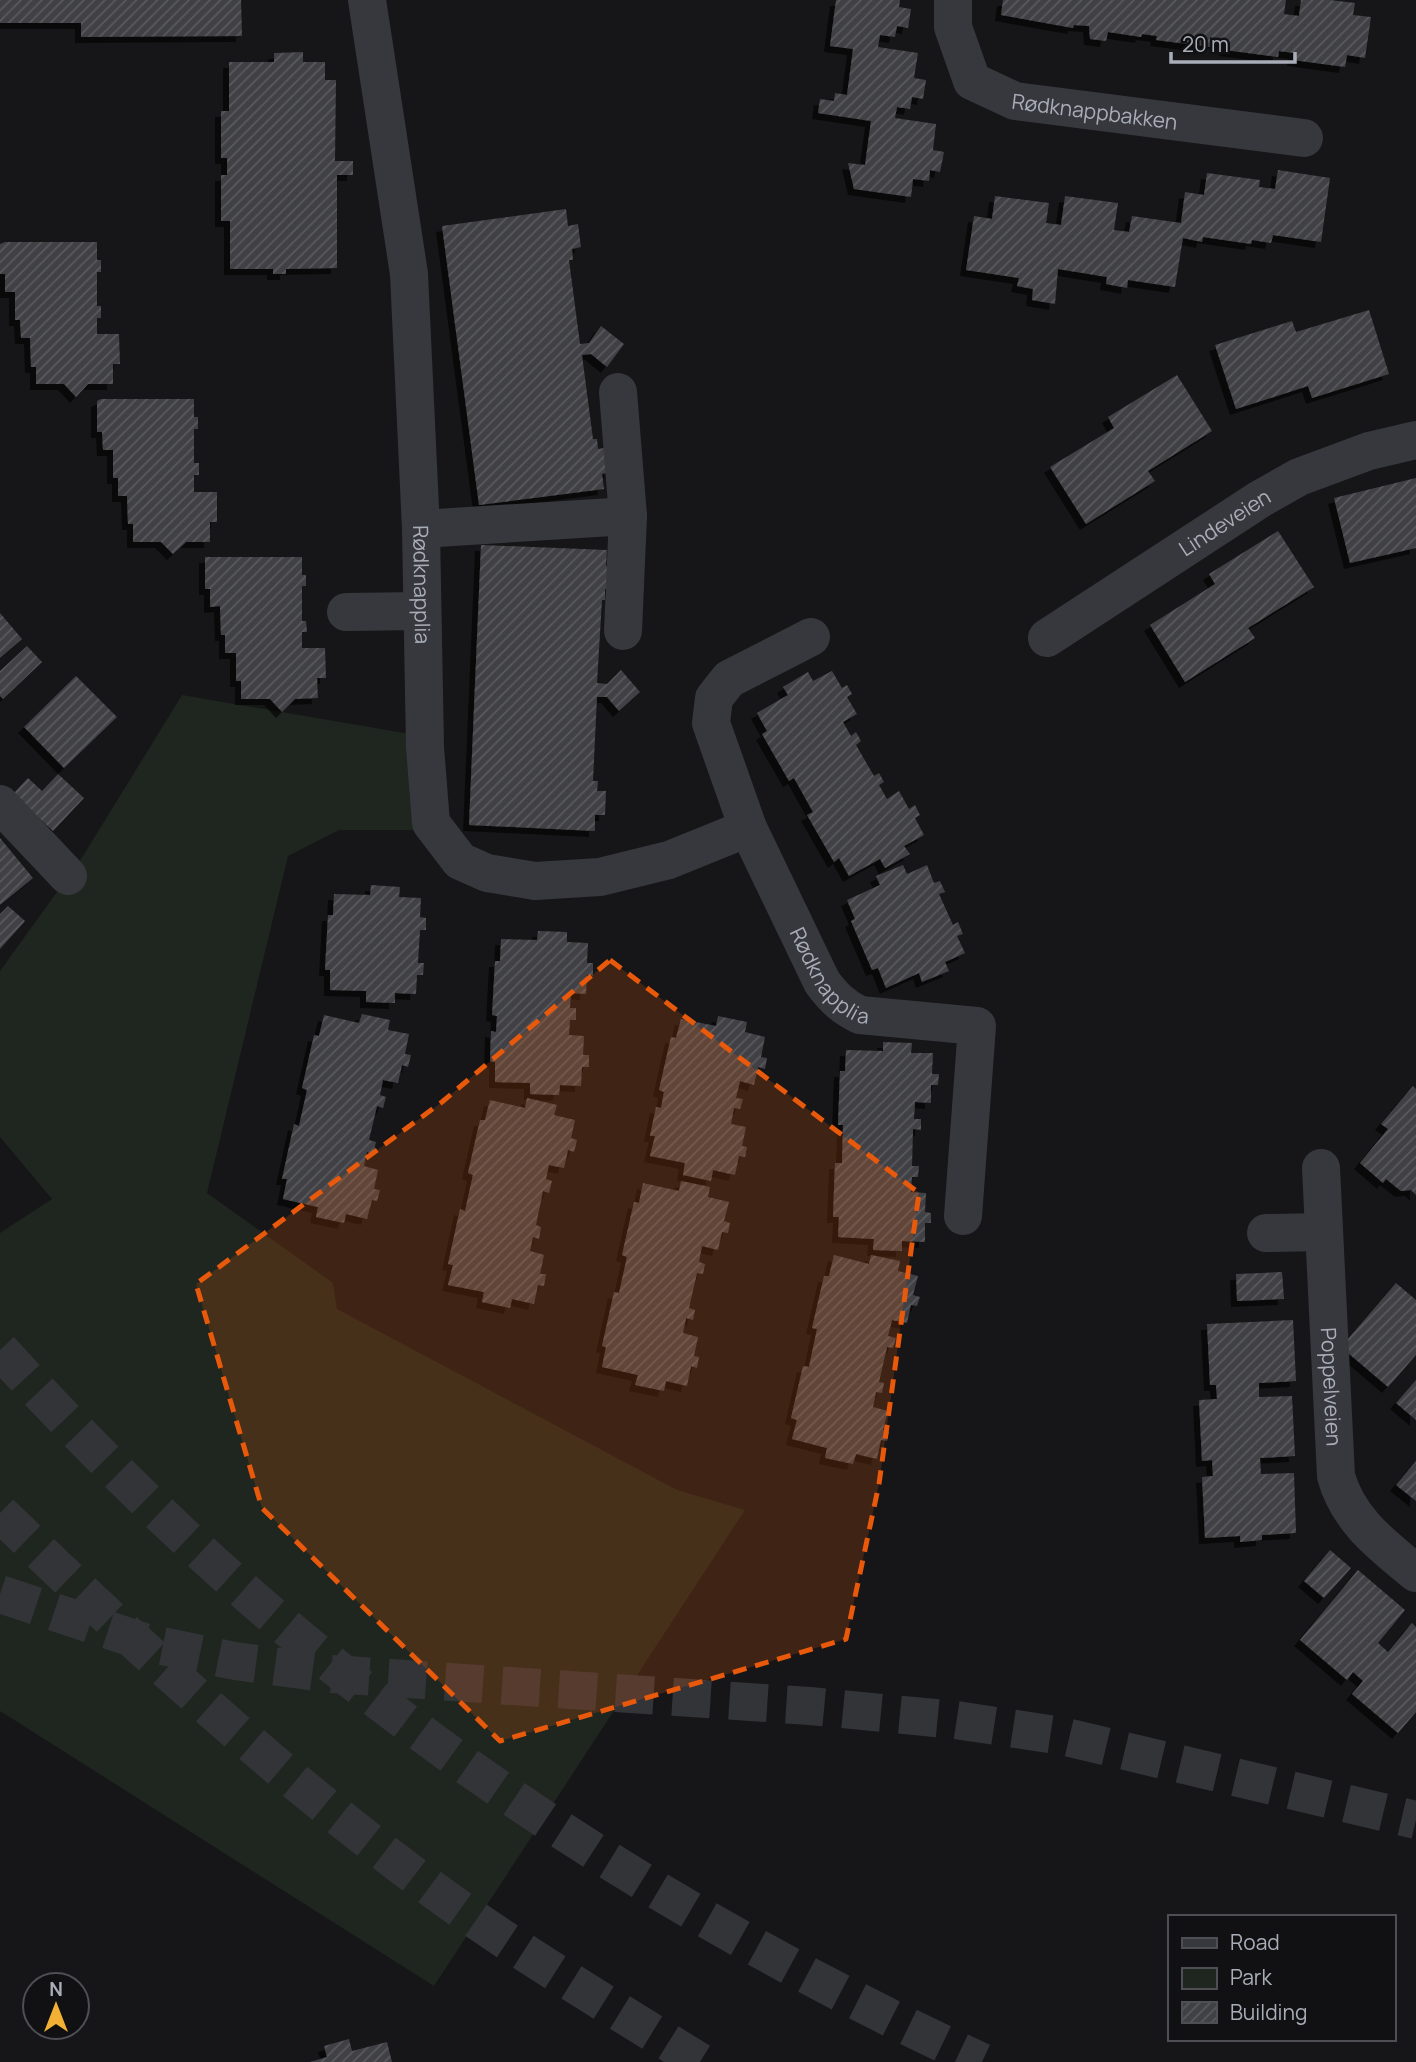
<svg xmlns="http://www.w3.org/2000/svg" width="1416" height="2062" font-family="Manrope,sans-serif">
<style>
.green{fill:#1e261f}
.building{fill:url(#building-hatch);filter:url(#shadow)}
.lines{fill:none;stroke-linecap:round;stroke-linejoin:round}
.major-tunnel{stroke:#333438;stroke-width:38;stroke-dasharray:38 19;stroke-linecap:butt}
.highway-tunnel{stroke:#333438;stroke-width:38;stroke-dasharray:38 19;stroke-linecap:butt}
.minor{stroke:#37383d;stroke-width:38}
.marked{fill:#e8590c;fill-opacity:0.2;stroke:#e8590c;stroke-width:5;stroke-dasharray:14 9;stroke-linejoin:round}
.labels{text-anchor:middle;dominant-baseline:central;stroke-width:7;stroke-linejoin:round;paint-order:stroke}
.street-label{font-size:21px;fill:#a8adb8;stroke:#111113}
</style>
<defs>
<pattern id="building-hatch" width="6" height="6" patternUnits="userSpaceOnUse" patternTransform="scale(1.75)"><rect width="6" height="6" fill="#404145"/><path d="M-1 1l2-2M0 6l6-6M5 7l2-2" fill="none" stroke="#595a5e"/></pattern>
<filter id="shadow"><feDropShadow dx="-6" dy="6" stdDeviation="0" flood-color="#0009"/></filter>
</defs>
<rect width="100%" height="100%" fill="#161618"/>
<path class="green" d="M182 695 410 734 420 830H339L288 856 207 1193 333 1283 337 1309 677 1490 745 1510 434 1986 0 1711V1233L52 1199 0 1137V971L83 856Z"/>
<path class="building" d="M0 0H241L242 36 81 37V23H0Z
M836 0H900L899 7 911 9 908 28 897 26 895 37 880 35 878 47 918 53 914 78 926 80 923 99 912 97 910 109 897 107 895 118 936 124 933 150 944 152 940 172 930 170 929 181 913 179 911 197 854 189 848 163 865 165 871 121 818 113 820 99 834 101 835 93 847 95 853 49 830 46Z
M1003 0H1286L1284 14 1299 16 1301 0H1330L1355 3 1353 15 1371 17 1365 58 1347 55 1345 67 1293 60 1294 53 1279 51 1278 57 1225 50 1226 44 1210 42V47L1156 40 1157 36 1142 34 1141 37 1108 32 1106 41 1090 39 1089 26 1074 25 1073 28 1001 15Z
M303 52V62H325V80H336L335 161H353V175H337V268L286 269V274H273V269H230V221H221V175H227V158H221V111H229V62H274V53Z
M1278 170 1330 178 1321 242 1273 235 1271 243 1252 240 1251 244 1203 237 1202 242 1183 238 1175 287 1128 280 1127 288 1106 284 1107 277 1058 269 1055 304 1032 300 1033 289 1017 286 1019 278 966 270 974 216 992 219 995 196 1049 203 1046 223 1061 225 1065 196 1118 203 1114 230 1129 232 1132 216 1181 223 1185 192 1204 195 1207 173 1260 180 1259 187 1275 189Z
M566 209 568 226 578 224 581 247 572 249 573 260H569L580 344 589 343 601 326 624 344 607 367 591 354 582 355 593 439H597L598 449 604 448 611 472 602 474 604 489 479 505 442 226Z
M5 242H97V260H101V272H97V306H101V318H97V334H119L120 364H113V384H88L76 397 64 384H36V367H31L30 338H21L20 320H15V292H5V274H0V244Z
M1369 310 1389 374 1312 398 1308 386 1236 409 1215 345 1292 321 1296 332Z
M1177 375 1212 431 1148 471 1155 481 1086 524 1050 467 1114 428 1108 417Z
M101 399H194V417H198V429H194V463H199V475H194V492H217V522H210V542H186L173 554 161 542H133V524H128L127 496H118V478H113V450H103L102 432H97V401Z
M1416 478V548L1350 563 1334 498Z
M1278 531 1314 587 1248 628 1255 638 1185 682 1150 625 1215 584 1209 574Z
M481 545 607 550 606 566H616L615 589H605V600H602L597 683 607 684 621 670 640 692 619 711 607 697H597L593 781H598L597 791H606L605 815H595V831L469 825Z
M205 557H302V575H306V586H302V621H306L307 632H302V648H325L326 678H317L318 698 295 699 282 712 270 699H241V681H236V653H225V635H221L220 606 210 607V589H205Z
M0 613 22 639 0 658Z
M27 646 42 662 3 699 0 696V671Z
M832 671 842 688 847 685 852 694 847 697 857 714 843 722 851 736 856 732 861 741 856 745 874 776 879 773 884 782 879 785 887 799 899 791 909 809 915 805 920 815 915 818 924 835 904 846 910 854 885 868 880 859 849 876 839 858 834 862 807 815 813 812 794 778 789 781 762 734 767 731 757 713 788 695 783 687 808 672 813 681Z
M76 676 117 717 64 768 24 727Z
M58 774 84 798 53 831 13 794 28 778 42 791Z
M0 838 33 878 0 905Z
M903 865 907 874 927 865 934 883 940 881 945 892 939 894 953 925 958 922 963 934 957 936 965 953 945 962 949 971 922 982 919 973 886 988 878 968 872 970 851 921 855 919 847 900 880 885 876 876Z
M371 885 400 887 399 897 421 898 420 917 426 918V930H420L418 963H424L423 975H417L416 994 395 993V1003L366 1002V991L330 990V970H325L328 915H333L334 894 370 895Z
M8 906 25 921 0 949V914Z
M538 931 567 932V942L588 943 587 963H593V976L587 975 586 994 571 993 570 1008H576V1020H570L569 1035 584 1036 583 1055H589V1067H582L581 1086 560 1085 559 1095 530 1094V1083L495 1082V1062L490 1061 491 1031 496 1032 497 1016 492 1015 495 961H500L501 939 537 940Z
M362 1014 390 1020 388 1030 409 1034 405 1054 411 1055 408 1067 402 1065 398 1083 383 1080 380 1095 386 1097 383 1108 377 1106 369 1140 376 1142 373 1154 367 1152 364 1166 378 1170 374 1189 380 1190 377 1201 372 1200 367 1219 346 1214 344 1223 316 1217 318 1207 283 1199 287 1179H282L294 1124 299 1126 307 1090 302 1088 314 1035 319 1036 324 1015 359 1023Z
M718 1016 747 1022 745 1032 765 1037 761 1057 767 1058 765 1069 758 1067 754 1085 740 1081 736 1098 743 1099 740 1109 734 1108 731 1124 746 1127 742 1146 747 1147 745 1157 739 1156 735 1175 713 1170 711 1181 683 1175 685 1163 650 1156 655 1136H650L656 1107 661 1108 664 1092 659 1090 671 1037 676 1038 681 1019 716 1026Z
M883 1042 912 1043 911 1053H933L932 1074H939L938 1085H931V1103L915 1102 914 1119H921V1130L913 1129 912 1166H919L918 1177H912L911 1192 926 1193 925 1212 931 1213V1223H925V1242L902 1241V1251L873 1250 874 1239 838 1237 839 1217H833L835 1163H842L843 1125H838L840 1071H845L846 1050 883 1051Z
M1413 1086 1416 1089V1195L1411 1190 1401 1191 1386 1179 1383 1183 1360 1163 1388 1129 1381 1124Z
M527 1098 557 1105 554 1115 575 1120 571 1138 577 1140 574 1152 568 1150 564 1168 549 1165 546 1179 552 1181 549 1193 543 1191 536 1225 541 1227 539 1239 533 1237 530 1251 544 1255 540 1274H546L544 1286 538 1285 534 1304 512 1299 510 1308 482 1302 484 1292 448 1285 453 1265 448 1264 460 1209 465 1211 473 1175 468 1173 480 1120H485L490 1100 525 1108Z
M681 1181 710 1187 708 1197 729 1202 724 1221 730 1223 728 1233 722 1232 718 1250 702 1246 699 1262 705 1264 703 1274 697 1273 689 1308 695 1310 693 1320 686 1318 683 1333 698 1337 694 1356 699 1357 697 1368 691 1366 687 1386 666 1381 664 1391 635 1385 638 1375 602 1367 606 1347 602 1346 614 1292 619 1293 627 1257 622 1255 634 1202 639 1203 643 1183 679 1191Z
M834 1255 869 1264 871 1255 900 1261 898 1271 918 1276 913 1295 920 1297 917 1306 911 1305 907 1323 892 1320 888 1336 896 1338 893 1348 887 1347 879 1382 884 1383 882 1393 876 1392 873 1407 888 1411 883 1430 889 1432 887 1441 881 1440 877 1459 856 1454 853 1464 825 1458 827 1448 792 1439 797 1420 791 1418 803 1366 809 1367 817 1329 812 1328 824 1276H829Z
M1282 1272 1284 1299 1237 1301 1236 1274Z
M1396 1283 1416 1300V1355L1388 1387 1341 1347Z
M1293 1320 1296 1381 1259 1383V1397L1292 1396 1295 1456 1260 1458 1261 1474 1294 1473 1296 1533 1262 1535V1540L1240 1542V1536L1205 1538 1202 1477 1213 1476 1212 1460 1202 1461 1199 1400 1217 1399 1216 1385H1210L1207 1324Z
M1416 1380V1420L1396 1403Z
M1416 1461V1501L1396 1485Z
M1330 1550 1351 1568 1324 1598 1304 1581Z
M1358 1570 1405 1610 1378 1643 1388 1652 1412 1623 1416 1627V1712L1398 1733 1352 1694 1363 1681 1353 1672 1347 1680 1300 1640Z
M349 2039 352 2051 387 2042 392 2062H310L327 2057 324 2046Z"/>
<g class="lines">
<path class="major-tunnel" d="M0 1594 147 1643 235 1661 331 1674 810 1706 956 1720 1062 1736 1416 1820"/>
<path class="highway-tunnel" d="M0 1350C99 1458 206 1563 320 1655 521 1818 747 1953 982 2062
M0 1513C134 1644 273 1770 424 1883 511 1948 607 2004 700 2062"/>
<g class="minor">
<path id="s1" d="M367 0 409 274 421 529 425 747 431 823 460 861 487 873 535 881 600 877 669 860 748 828"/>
<path id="s2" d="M953 0V27L972 81 1015 101 1304 138"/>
<path d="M618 392 628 516 623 631"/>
<path d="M421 529 628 516"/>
<path d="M346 612 422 611"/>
<path id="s3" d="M811 637 729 679 714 698 711 723 748 828 822 982C833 997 843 1007 860 1015L977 1026 963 1216"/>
<path id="s4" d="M1047 638 1260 499 1299 477 1369 451 1416 440"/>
<path d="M0 804 68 876"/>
<path id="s5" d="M1321 1168 1336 1476C1348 1520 1382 1545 1416 1573"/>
<path d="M1266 1233 1323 1232"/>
</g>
</g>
<path class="marked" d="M610 960 919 1193 879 1484 846 1639 500 1741 262 1508 196 1284 442 1102Z"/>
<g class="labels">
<g class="street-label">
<text stroke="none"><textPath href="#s2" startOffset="212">Rødknappbakken</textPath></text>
<text stroke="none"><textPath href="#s4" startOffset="212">Lindeveien</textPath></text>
<text stroke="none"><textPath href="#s1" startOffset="588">Rødknapplia</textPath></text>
<text stroke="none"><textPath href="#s3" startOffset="424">Rødknapplia</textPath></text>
<text stroke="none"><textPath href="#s5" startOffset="219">Poppelveien</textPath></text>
</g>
</g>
<rect x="1168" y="1915" width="228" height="126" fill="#111113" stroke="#4d4f55" stroke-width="2"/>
<rect x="1182" y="1938" width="35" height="10" fill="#37383d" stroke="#4d4f55" stroke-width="2"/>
<text x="1230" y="1950" font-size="21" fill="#a8adb8">Road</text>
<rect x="1182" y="1968" width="35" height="21" fill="#1e261f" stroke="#4d4f55" stroke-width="2"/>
<text x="1230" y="1985" font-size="21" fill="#a8adb8">Park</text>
<rect x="1182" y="2002" width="35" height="21" fill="url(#building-hatch)" stroke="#4d4f55" stroke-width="2"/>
<text x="1230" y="2020" font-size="21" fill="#a8adb8">Building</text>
<g transform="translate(56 2006)"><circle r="33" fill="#111113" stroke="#4d4f55" stroke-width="2"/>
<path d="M0-5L12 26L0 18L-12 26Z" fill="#f2b134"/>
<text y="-10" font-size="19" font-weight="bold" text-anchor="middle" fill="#a8adb8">N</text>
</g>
<path d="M1171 52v10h124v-10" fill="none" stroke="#a8adb8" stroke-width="3.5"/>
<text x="1182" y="52" font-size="21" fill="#a8adb8" stroke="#111113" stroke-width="5" paint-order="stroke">20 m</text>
</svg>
